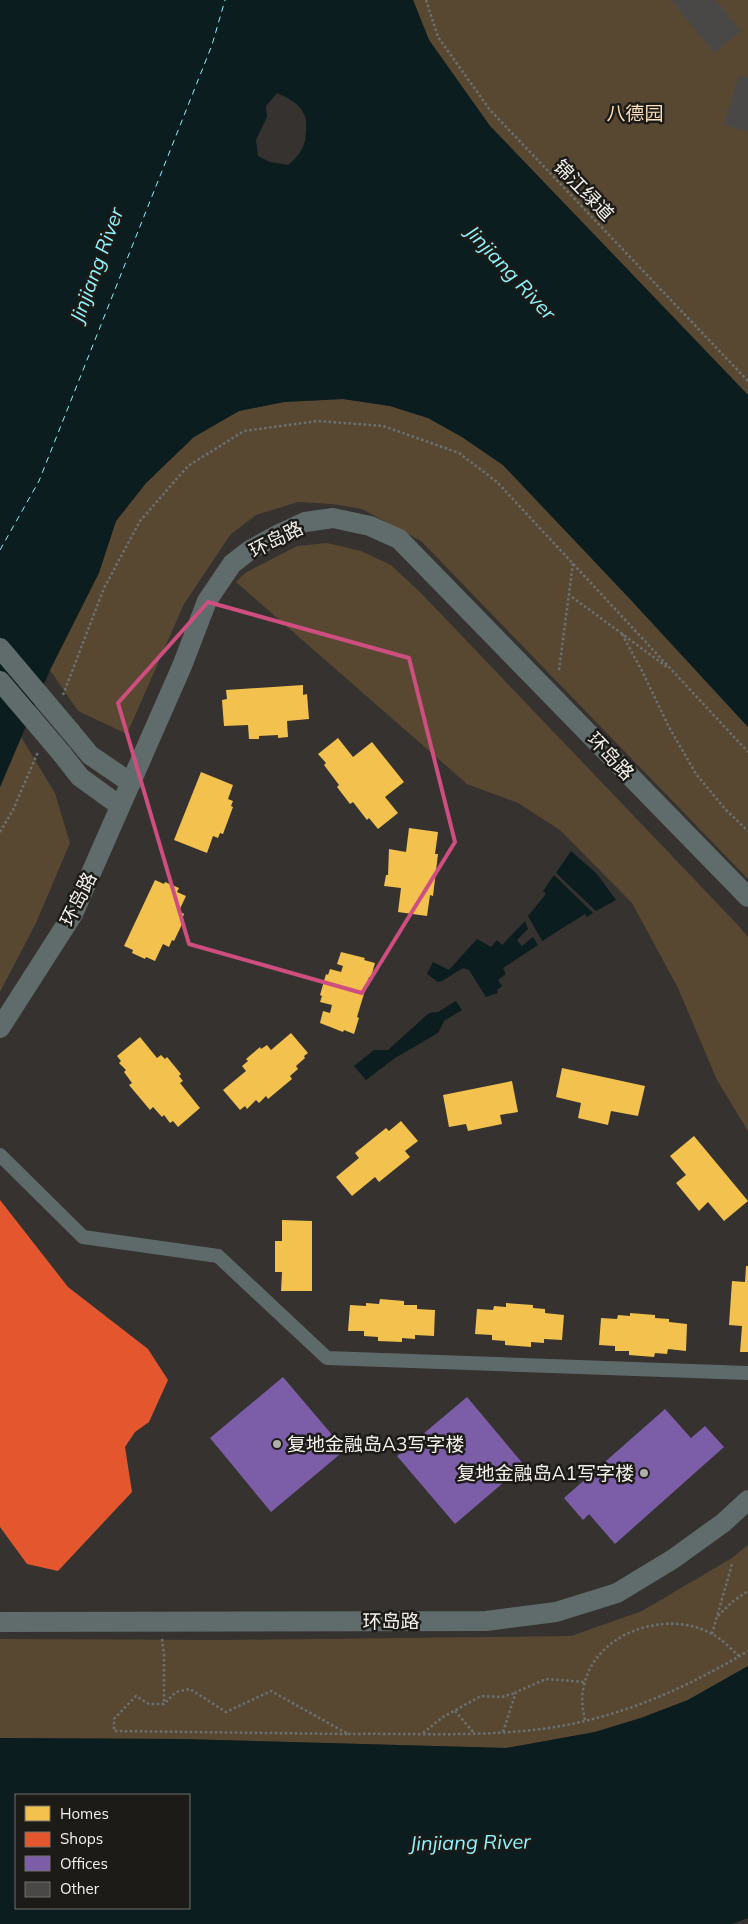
<svg xmlns="http://www.w3.org/2000/svg" width="748" height="1924" font-family="Mulish,'Noto Sans SC',sans-serif">
<style>
.green{fill:#584832}
.water{fill:#0b1d1e;fill-rule:evenodd}
.homes{fill:#f2c14e}
.shops{fill:#e4572e}
.offices{fill:#7b5ea7}
.lines{fill:none;stroke-linecap:round;stroke-linejoin:round}
.ferry{stroke:#8ef3fb;stroke-width:1;stroke-dasharray:6 5;stroke-linecap:butt}
.building{fill:#4a4846}
.path{stroke:#6b7170;stroke-width:2.5;stroke-dasharray:2.5 2.5;stroke-linecap:butt}
.street{stroke:#5e6a6a;stroke-width:14}
.secondary{stroke:#5f6c6b;stroke-width:20}
.secondary-bridge{stroke:#5f6c6b;stroke-width:20}
.marked{fill:none;stroke:#ce4e7f;stroke-width:4;stroke-linejoin:round}
.poi-dot{fill:#b0aea9;stroke:#1d1b18;stroke-width:2}
.labels{text-anchor:middle;dominant-baseline:central;stroke-width:5;stroke-linejoin:round;paint-order:stroke}
.park-label{font-size:19px;fill:#fbdfba;stroke:#1d1b18}
.street-label{font-size:19px;fill:#f3f0eb;stroke:#1d1b18}
.poi-label{font-size:19px;fill:#f3f0eb;stroke:#1d1b18;text-anchor:start}
.water-label{font-size:20px;font-style:italic;fill:#8ef3fb;stroke:#1d1b18}
</style>
<rect width="100%" height="100%" fill="#35322f"/>
<path class="green" d="M413 0H748V395L490 126 429 40Z
M343 399 390 406 428 418 462 437 503 465 630 599 748 727V879L421 541 362 509 332 504 298 502 256 515 230 535 184 604 127 734 78 711 50 670 98 573 116 521 146 483 193 437 239 411 284 402Z
M327 543 361 551 391 565 421 593 736 923 748 937V1131L717 1080 678 988 632 903 560 830 518 803 467 784 236 582 245 573 297 546Z
M21 737 55 793 70 843 36 923 0 992V787Z
M748 1545V1666L688 1700 641 1718 595 1732 506 1748 180 1739 0 1738V1639L223 1640 571 1636 642 1611 732 1558Z"/>
<path class="water" d="M0 0H413L429 40 490 126 748 395V727L630 599 503 465 462 437 428 418 390 406 343 399 284 402 239 411 194 437 146 483 116 521 99 573 50 670 0 787ZM277 93C288 98 298 102 304 114 306 117 306 121 306 125 307 143 302 154 288 165L270 162 258 156 256 140 267 117 266 106Z
M571 851 597 874 616 900 596 911 556 873Z
M554 875 593 913 587 917 585 914 542 941 528 916 546 894 543 891Z
M525 921 528 929 517 940 522 946 533 937 538 945 503 968 506 974 498 980 502 986 497 990 498 993 486 997 469 970 463 968 442 981 438 982 427 974 433 962 449 970 477 939 491 947 497 940 502 945Z
M456 1001 462 1010 444 1021 438 1033 395 1058 366 1080 354 1066 374 1050H388L429 1013 438 1012Z
M748 1666V1918L732 1924H0V1738L180 1739 506 1748 595 1732 641 1718 688 1700ZM16 1795H189V1908H16Z"/>
<path class="homes" d="M303 685V695L307 694 309 719 287 721 288 737 278 738V735L259 736V739H249L248 725 224 726 222 700 227 699 226 690Z
M338 738 353 757 372 742 404 782 385 797 398 813 378 829 369 818 367 820 353 802 350 804 337 787 339 785 324 765 326 763 318 754Z
M201 772 233 785 228 799 233 801 231 806 233 807 223 834 220 833 218 838 213 836 207 853 174 840Z
M409 828 438 832 435 854H438L433 896 430 895 427 916 398 912 401 888 384 886 386 875H388L389 849 406 852Z
M155 880 164 884 165 882 179 888 177 892 186 896 179 911 184 914 182 919 184 920 174 941 172 940 169 947 163 944 155 961 146 957 145 959 132 953 133 950 124 946Z
M341 952 365 958 364 960 375 963 371 977H369L357 1017 359 1018 354 1034 344 1030 343 1032 320 1023 323 1011 330 1013 332 1005 320 1002 322 996 320 995 326 974 328 975 330 969 341 972 343 966 337 964Z
M291 1033 308 1053 304 1056 305 1058 296 1066 298 1069 290 1076 292 1079 268 1099 266 1096 259 1103 256 1100 247 1109 245 1106 240 1110 223 1090 246 1071 242 1066 248 1061 246 1059 260 1047 261 1049 267 1045 271 1050Z
M140 1037 157 1058 161 1055 165 1059 167 1057 181 1074 179 1076 183 1081 180 1083 200 1108 178 1127 173 1121 170 1123 164 1115 162 1117 153 1107 150 1110 129 1085 132 1083 124 1072 126 1070 119 1063 121 1061 117 1056Z
M562 1068 645 1086 638 1116 611 1111 608 1125 578 1118 581 1103 556 1097Z
M512 1081 518 1112 500 1115 502 1124 468 1131 466 1124 449 1127 443 1095Z
M401 1121 418 1141 405 1151 410 1157 379 1182 375 1177 352 1196 336 1177 359 1158 355 1153 386 1128 389 1131Z
M694 1136 748 1201 724 1221 708 1202 699 1211 676 1183 686 1175 670 1156Z
M282 1220 312 1221V1291H281L282 1272H275V1241H282Z
M746 1266H748V1352H740L742 1326 729 1325 732 1281 745 1282Z
M380 1299 404 1301V1305H417V1309L435 1310 434 1336 415 1335V1339L402 1338V1342L378 1341V1337L364 1336V1331H348L350 1305 366 1306V1303L379 1304Z
M506 1303 533 1305V1308L545 1309V1313L564 1315 562 1340 544 1339V1343L531 1342V1347L505 1345V1341L492 1340V1335L475 1334 477 1309 493 1310 494 1306 506 1307Z
M630 1313 655 1315V1318L669 1319V1322L687 1324 686 1351 668 1349 667 1354 655 1353 654 1357 629 1355V1351H615V1346L599 1345 601 1318 617 1319 618 1315 630 1316Z"/>
<path class="shops" d="M0 1200 68 1287 148 1349 168 1380 149 1422 135 1432 125 1447 132 1492 58 1571 27 1564 0 1527Z"/>
<path class="offices" d="M283 1377 345 1450 271 1512 210 1438Z
M467 1397 524 1465 455 1524 397 1456Z
M665 1409 691 1438 705 1426 724 1447 615 1544 589 1514 583 1520 564 1498Z"/>
<g class="lines">
<path class="ferry" d="M0 550 39 481 212 45 225 0"/>
</g>
<path class="building" d="M671 0H716L741 31 714 53Z
M739 75 748 78V132L724 124Z"/>
<g class="lines">
<path class="path" d="M426 0 438 37 490 110 748 381
M568 594 667 667
M622 634 642 671 669 727 696 774 726 810 748 831
M559 670 573 563
M63 695 104 588 140 521 188 466 244 431 318 421 383 426 459 453 497 482 748 752
M0 832 13 810 38 752
M718 1616 732 1602 748 1591
M712 1634 732 1564
M162 1639 164 1655V1704H149L136 1696 114 1719V1731L348 1734 271 1691 226 1712 190 1689 176 1692 164 1704
M455 1711 474 1733
M585 1720C583 1710 581 1700 583 1690 592 1633 666 1608 712 1634 722 1639 731 1649 739 1656
M503 1732 516 1692 546 1679 585 1682
M423 1733 443 1717 481 1696 502 1697 515 1693
M348 1734C419 1733 492 1738 561 1726 628 1714 690 1686 748 1651"/>
<path class="street" d="M0 1155 83 1237 218 1256 327 1358 748 1373"/>
<path class="secondary" d="M71 732 90 755 131 783
M62 754 80 777 120 806
M0 1028 73 914 182 666 207 601 232 564 250 550 279 534 305 522 333 518 370 526 399 539 748 897
M0 1622 486 1621 556 1612 617 1593 673 1559 723 1523 748 1500"/>
<path class="secondary-bridge" d="M0 648 71 732
M0 681 62 754"/>
</g>
<path class="marked" d="M208 602 409 658 455 842 362 993 189 944 118 703Z"/>
<g class="poi-dot">
<circle cx="277" cy="1444" r="5"/>
<circle cx="644" cy="1473" r="5"/>
</g>
<g class="labels">
<g class="park-label">
<text x="635" y="113">八德园</text>
</g>
<g class="street-label">
<text transform="translate(584 190) rotate(46)">锦江绿道</text>
<text transform="translate(276 539) rotate(-27)">环岛路</text>
<text transform="translate(611 756) rotate(46)">环岛路</text>
<text transform="translate(78 899) rotate(-64)">环岛路</text>
<text x="391" y="1621">环岛路</text>
</g>
<g class="poi-label">
<text x="287" y="1444">复地金融岛A3写字楼</text>
<text x="634" y="1473" text-anchor="end">复地金融岛A1写字楼</text>
</g>
<g class="water-label">
<text transform="translate(96 265) rotate(-70)">Jinjiang River</text>
<text transform="translate(511 272) rotate(47)">Jinjiang River</text>
<text transform="translate(470 1842) rotate(-1)">Jinjiang River</text>
</g>
</g>
<rect x="15" y="1794" width="175" height="115" fill="#1d1b18" stroke="#73706c"/>
<rect x="25" y="1806" width="25" height="15" fill="#f2c14e" stroke="#73706c"/>
<text x="60" y="1819" font-size="15" fill="#f3f0eb">Homes</text>
<rect x="25" y="1832" width="25" height="15" fill="#e4572e" stroke="#73706c"/>
<text x="60" y="1844" font-size="15" fill="#f3f0eb">Shops</text>
<rect x="25" y="1856" width="25" height="15" fill="#7b5ea7" stroke="#73706c"/>
<text x="60" y="1869" font-size="15" fill="#f3f0eb">Offices</text>
<rect x="25" y="1882" width="25" height="15" fill="#4a4846" stroke="#73706c"/>
<text x="60" y="1894" font-size="15" fill="#f3f0eb">Other</text>
</svg>
